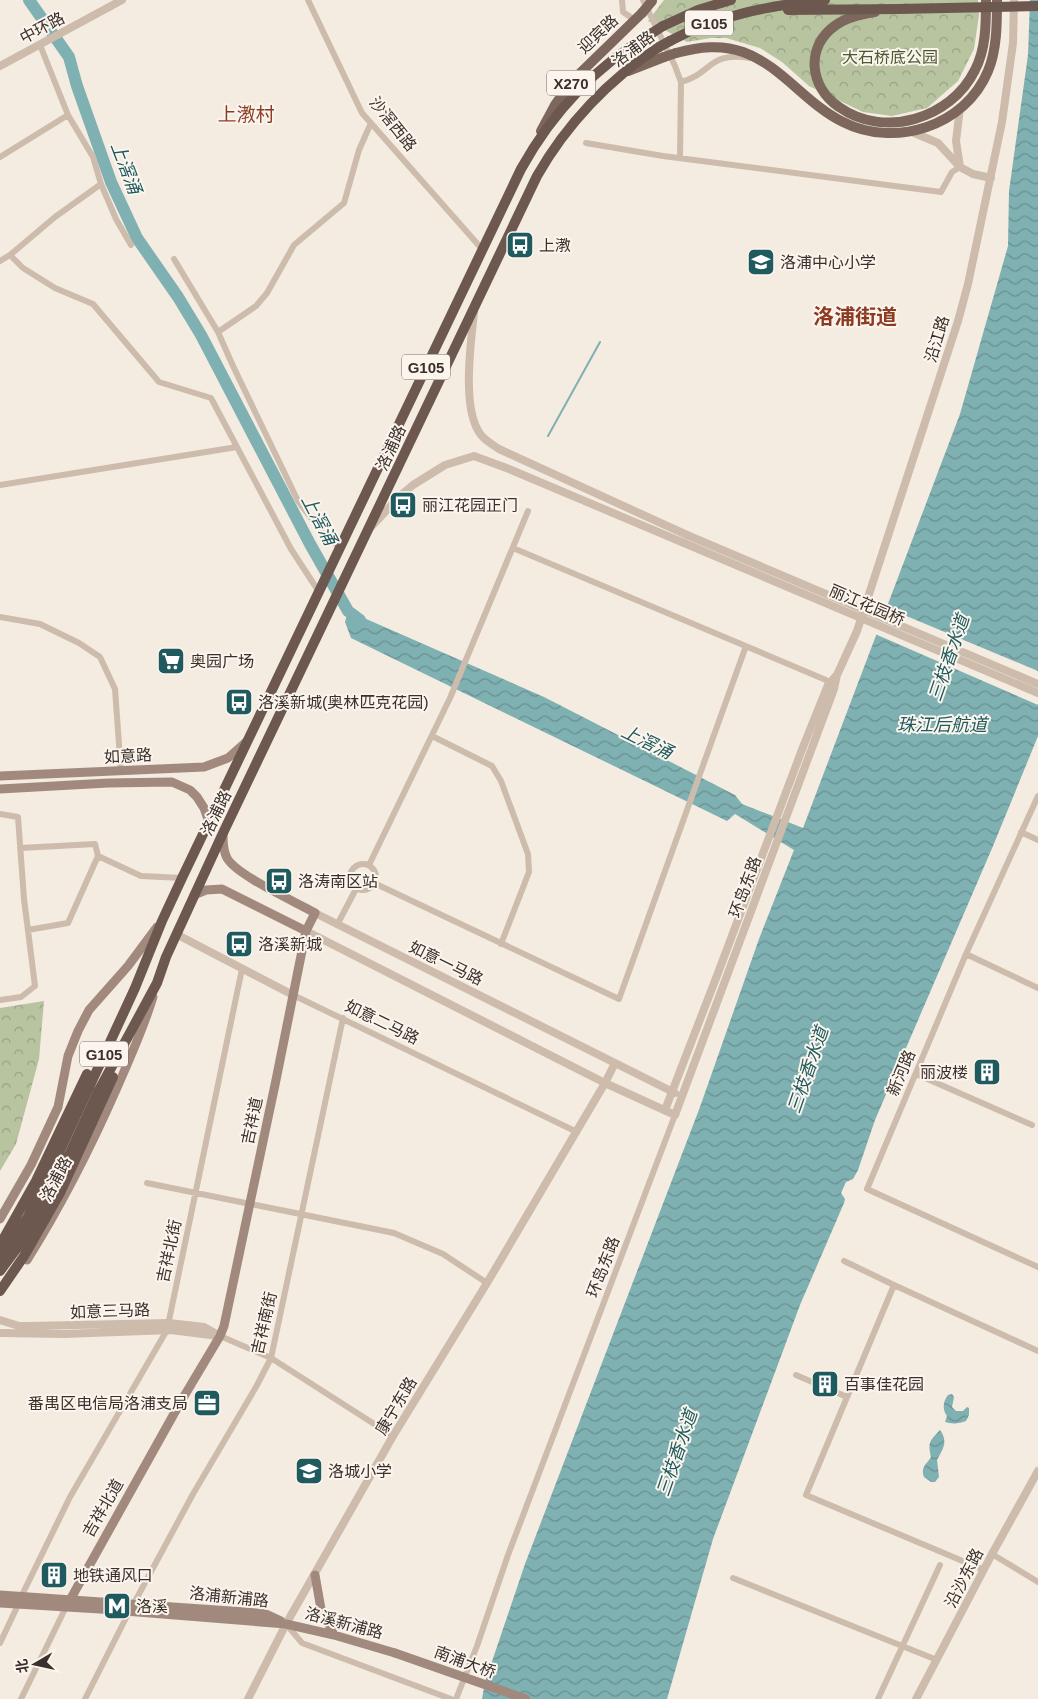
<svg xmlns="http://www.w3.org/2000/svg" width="1038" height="1699" font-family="Arial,'Noto Sans SC',sans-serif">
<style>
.forest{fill:url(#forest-crowns)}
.water{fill:url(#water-waves)}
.pier{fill:#f4ebe1}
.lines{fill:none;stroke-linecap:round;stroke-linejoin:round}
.stream{stroke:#7fb0b2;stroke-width:2}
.river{stroke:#7fb0b2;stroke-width:12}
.minor{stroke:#cdbbac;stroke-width:6}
.tertiary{stroke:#cdbbac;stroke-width:8}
.secondary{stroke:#a18a7d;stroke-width:9}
.primary{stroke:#7d675c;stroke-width:10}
.trunk{stroke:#6c584f;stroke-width:10}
.tertiary-bridge{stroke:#cdbbac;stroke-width:8}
.secondary-bridge{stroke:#a18a7d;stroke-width:9}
.primary-bridge{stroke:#7d675c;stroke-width:10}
.trunk-bridge{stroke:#6c584f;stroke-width:10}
.labels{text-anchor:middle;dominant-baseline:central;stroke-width:4;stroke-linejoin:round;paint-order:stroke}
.shield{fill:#fbf5ee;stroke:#756b66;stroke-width:1}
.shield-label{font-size:15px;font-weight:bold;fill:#3b302b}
.street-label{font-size:16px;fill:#3b302b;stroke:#fbf5ee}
.park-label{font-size:16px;fill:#4a5a2e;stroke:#fbf5ee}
.poi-label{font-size:16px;fill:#3b302b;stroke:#fbf5ee;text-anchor:start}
.water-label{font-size:18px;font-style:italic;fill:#1f5a5e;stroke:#fbf5ee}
.quarter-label{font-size:19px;fill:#8c3b22;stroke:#fbf5ee}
.district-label{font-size:21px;font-weight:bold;fill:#8c3b22;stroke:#fbf5ee}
</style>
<defs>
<pattern id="forest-crowns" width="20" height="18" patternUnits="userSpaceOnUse" patternTransform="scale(1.25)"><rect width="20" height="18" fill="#b8c4a0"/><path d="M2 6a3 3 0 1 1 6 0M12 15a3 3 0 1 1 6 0" fill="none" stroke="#97a083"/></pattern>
<pattern id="water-waves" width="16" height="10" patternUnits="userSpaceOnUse" patternTransform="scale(1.25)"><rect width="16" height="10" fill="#7fb0b2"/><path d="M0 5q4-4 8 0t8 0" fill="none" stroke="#699091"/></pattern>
</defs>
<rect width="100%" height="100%" fill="#f4ebe1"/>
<path class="forest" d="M664 0H978L979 15 974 49 958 81 927 108 892 116 863 112 809 86 782 62 760 48 726 38H711L687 42 648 21Z
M44 1001 39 1059 16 1144 0 1171V1008Z"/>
<path class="water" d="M1030 0H1038V736L993 846 875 1120 858 1170 853 1179 846 1182 841 1193 845 1199 844 1203 800 1305 713 1539 667 1699H482L485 1682 525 1564 700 1107 759 939 794 850 735 814 727 821 351 638 345 622 348 611 544 697 735 795 742 804 803 828 960 414 1008 246 1009 191 1028 55Z
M952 1394 954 1397 952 1407 956 1411H963L967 1407 969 1408V1415L966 1421C959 1424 951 1424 945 1422L947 1416C942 1410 943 1401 948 1395Z
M940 1430C949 1442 942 1450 937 1460L939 1477 935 1482H931L924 1477C920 1467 927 1464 931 1457 927 1441 931 1440 940 1430Z"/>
<path class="pier" d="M885 607 1038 671V705L875 634Z"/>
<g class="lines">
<path class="stream" d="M548 436 600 342"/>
<path class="river" d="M29 0 69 57 77 86 111 182 137 238 178 297 201 335 310 544 348 611 360 620"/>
<path class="minor" d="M308 0 362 113 482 249
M622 0 623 12 635 20
M643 0 675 66 681 82 680 158
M40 45 68 115 93 157 101 184 116 219 131 245
M681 82C712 74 708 51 750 58
M586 143 663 156 941 192 952 172 960 167
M0 157 68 115
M10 255 23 268 55 288 93 304 159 382 211 398 291 549 319 592
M174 259 218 332 233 366 298 501 328 540 340 546
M0 261 10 255 55 217 101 184
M218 332 256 306 267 293 294 245 344 203 359 150 371 123
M0 485 237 447
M513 548 826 680
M0 617 40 624 79 643 100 657 115 689 121 772
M432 736 492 766 501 781 528 854 529 872 501 944
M1038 796 966 954 867 1189 1038 1267
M0 814 18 817 24 899 35 986 21 997 0 1000
M1021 832 1038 840
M20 848 95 844 98 856 68 923 28 930
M98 856 141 876 182 878
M350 877a13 13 0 1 1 26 0a13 13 0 1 1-26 0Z
M369 865 450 698 528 511
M374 883 619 999 746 646
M337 925 356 889
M966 954 1038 988
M293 995 577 1132
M916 1074 1032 1125
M147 1183 394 1233 443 1254 487 1283
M844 1261 894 1285
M220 1336 271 1358 393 1436
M796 1375 847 1397
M992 1554 1038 1582
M984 1570 806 1495 894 1285 1038 1351
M733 1578 937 1660
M22 1595 70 1497 167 1330 242 969
M133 1605 193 1494 256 1387 271 1358 343 1018
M286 1624 302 1643 451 1699
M0 1643 18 1605
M21 1699 66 1607
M85 1699 129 1612
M456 1699 477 1646 508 1555 675 1115
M878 1699 940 1565"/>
<path class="tertiary" d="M0 66 122 0
M912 132 938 143 960 167 973 174 991 178
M960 167 956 141 960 108
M474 312C471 342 461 410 481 435 486 441 493 445 499 449L687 535
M371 527 401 495 413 485 445 465 474 456 509 469 684 543
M315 913 675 1093
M306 931 605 1083 675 1115 834 689 837 675 857 631 958 321 968 284 1002 122 1013 43 1014 0
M176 934 293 995
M665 1110 718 973 803 747 828 685 836 676
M0 1320 19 1326H29L169 1323 204 1327 220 1336
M0 1333 64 1334 171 1330 218 1336
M248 1699 286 1624 393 1436 487 1283 605 1083 615 1063
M916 1699 992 1554 1038 1471"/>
<path class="secondary" d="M0 776 204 767 228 758 246 742
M0 789 108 783 172 782 190 790 197 797 204 808 209 822
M194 895 206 890 222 889 306 931
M0 1219 31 1165 58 1107 68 1056 78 1031 89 1010 128 966 157 927
M27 1260C61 1206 90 1149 116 1090 129 1060 143 1030 153 997
M315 1575 321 1609 334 1635
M0 1595 245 1612 266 1614 281 1621
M70 1600 180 1403 220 1336 224 1326 276 1080 306 931 315 913C296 902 236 875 227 858 223 851 223 842 223 835
M0 1603 100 1609 286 1624 334 1635 395 1653"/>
<path class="primary" d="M875 12C862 14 847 17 836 25 805 46 809 87 839 107 884 139 951 119 975 70 986 49 986 24 986 0
M676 53C699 47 721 44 743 52 782 66 806 104 843 122 894 148 965 127 988 71 997 50 997 23 997 0
M628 71 664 57
M541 131 555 105 573 80 642 13"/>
<path class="trunk" d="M788 10 898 9
M663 26 698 10 731 0
M670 41C718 15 772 5 825 0
M0 1245 36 1181 87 1074
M0 1259 27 1218 44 1185 135 988 162 921 182 878 521 169C552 113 596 66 652 33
M0 1271 17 1248 33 1221 69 1155 98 1092 157 983 166 957 223 833 537 176C566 125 609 79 659 47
M0 1291 24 1256 60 1193 113 1077"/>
<path class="tertiary-bridge" d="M687 535 1038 684
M684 543 1038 693"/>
<path class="secondary-bridge" d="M395 1653 526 1699"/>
<path class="primary-bridge" d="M642 13 652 1
M664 57 676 53"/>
<path class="trunk-bridge" d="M898 9 1038 6
M652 33 663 26
M659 47 670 41"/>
</g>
<defs>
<g id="bus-square" transform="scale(1.4375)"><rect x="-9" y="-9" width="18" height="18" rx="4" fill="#1f5a5e" stroke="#fbf5ee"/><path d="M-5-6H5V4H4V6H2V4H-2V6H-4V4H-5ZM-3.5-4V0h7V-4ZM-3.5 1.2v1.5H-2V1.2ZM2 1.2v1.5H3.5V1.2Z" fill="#fff"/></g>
<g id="school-square" transform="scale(1.4375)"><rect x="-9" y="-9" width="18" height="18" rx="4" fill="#1f5a5e" stroke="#fbf5ee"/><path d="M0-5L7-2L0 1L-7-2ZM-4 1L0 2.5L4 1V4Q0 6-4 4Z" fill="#fff"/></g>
<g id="supermarket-square" transform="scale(1.4375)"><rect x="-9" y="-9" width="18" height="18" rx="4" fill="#1f5a5e" stroke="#fbf5ee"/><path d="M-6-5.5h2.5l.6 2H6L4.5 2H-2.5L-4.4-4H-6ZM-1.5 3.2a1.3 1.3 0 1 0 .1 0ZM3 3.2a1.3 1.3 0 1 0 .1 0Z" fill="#fff"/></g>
<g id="building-square" transform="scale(1.4375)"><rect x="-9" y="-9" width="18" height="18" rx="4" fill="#1f5a5e" stroke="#fbf5ee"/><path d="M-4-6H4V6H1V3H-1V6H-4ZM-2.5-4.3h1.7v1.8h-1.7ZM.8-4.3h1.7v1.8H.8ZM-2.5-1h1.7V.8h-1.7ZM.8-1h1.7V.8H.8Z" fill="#fff"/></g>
<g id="office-square" transform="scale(1.4375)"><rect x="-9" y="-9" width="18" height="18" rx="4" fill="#1f5a5e" stroke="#fbf5ee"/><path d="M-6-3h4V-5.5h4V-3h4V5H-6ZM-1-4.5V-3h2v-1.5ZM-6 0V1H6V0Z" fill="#fff"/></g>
<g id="metro-square" transform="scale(1.4375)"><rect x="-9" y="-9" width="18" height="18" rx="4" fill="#1f5a5e" stroke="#fbf5ee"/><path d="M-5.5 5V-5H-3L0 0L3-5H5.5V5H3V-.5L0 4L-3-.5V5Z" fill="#fff"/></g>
</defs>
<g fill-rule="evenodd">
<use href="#bus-square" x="520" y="245"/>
<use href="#school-square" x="761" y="262"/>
<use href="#bus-square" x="403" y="505"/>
<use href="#supermarket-square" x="171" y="661"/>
<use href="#bus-square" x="239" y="702"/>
<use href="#bus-square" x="279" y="881"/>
<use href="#bus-square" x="239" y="944"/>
<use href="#building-square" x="987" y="1072"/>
<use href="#building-square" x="825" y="1384"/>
<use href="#office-square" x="207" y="1403"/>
<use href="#school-square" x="309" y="1471"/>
<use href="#building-square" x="54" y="1575"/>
<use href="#metro-square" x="117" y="1606"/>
</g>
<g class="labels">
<g class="shield">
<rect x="685" y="10.5" width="48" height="25" rx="4"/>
<rect x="547" y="70.5" width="48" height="25" rx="4"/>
<rect x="402" y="354.5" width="48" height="25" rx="4"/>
<rect x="80" y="1041.5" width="48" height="25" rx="4"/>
</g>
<g class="shield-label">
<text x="709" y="23">G105</text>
<text x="571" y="83">X270</text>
<text x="426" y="367">G105</text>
<text x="104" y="1054">G105</text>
</g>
<g class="street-label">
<text transform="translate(42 28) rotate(-28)">中环路</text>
<text transform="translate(598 34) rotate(-43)">迎宾路</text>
<text transform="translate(633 49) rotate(-37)">洛浦路</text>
<text transform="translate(393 124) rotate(51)">沙滘西路</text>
<text transform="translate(937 339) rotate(-73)">沿江路</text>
<text transform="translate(391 448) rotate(-65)">洛浦路</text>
<text transform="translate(867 605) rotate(23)">丽江花园桥</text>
<text transform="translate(128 756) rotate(-3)">如意路</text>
<text transform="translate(216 813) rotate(-64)">洛浦路</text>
<text transform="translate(745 887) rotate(-70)">环岛东路</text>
<text transform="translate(446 963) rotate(26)">如意一马路</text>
<text transform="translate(382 1022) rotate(26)">如意二马路</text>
<text transform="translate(901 1073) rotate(-67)">新河路</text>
<text transform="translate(252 1121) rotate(-78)">吉祥道</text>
<text transform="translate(56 1179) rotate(-62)">洛浦路</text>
<text transform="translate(169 1251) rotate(-78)">吉祥北街</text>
<text transform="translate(603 1267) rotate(-69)">环岛东路</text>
<text transform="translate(110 1311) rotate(-2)">如意三马路</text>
<text transform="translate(264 1323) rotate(-77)">吉祥南街</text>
<text transform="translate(396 1406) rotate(-59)">康宁东路</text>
<text transform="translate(103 1508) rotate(-60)">吉祥北道</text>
<text transform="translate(964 1578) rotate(-63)">沿沙东路</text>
<text transform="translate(229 1597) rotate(6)">洛浦新浦路</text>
<text transform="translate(344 1623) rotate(15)">洛溪新浦路</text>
<text transform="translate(465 1662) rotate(20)">南浦大桥</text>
</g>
<g class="park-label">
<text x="890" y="57">大石桥底公园</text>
</g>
<g class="poi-label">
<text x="539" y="245">上漖</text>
<text x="780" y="262">洛浦中心小学</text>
<text x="422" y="505">丽江花园正门</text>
<text x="190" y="661">奥园广场</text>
<text x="258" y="702">洛溪新城(奥林匹克花园)</text>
<text x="298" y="881">洛涛南区站</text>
<text x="258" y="944">洛溪新城</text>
<text x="968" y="1072" text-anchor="end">丽波楼</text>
<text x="844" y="1384">百事佳花园</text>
<text x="188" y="1403" text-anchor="end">番禺区电信局洛浦支局</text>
<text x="328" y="1471">洛城小学</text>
<text x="73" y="1575">地铁通风口</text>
<text x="136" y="1606">洛溪</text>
</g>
<g class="water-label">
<text transform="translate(126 168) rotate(69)">上滘涌</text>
<text transform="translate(319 520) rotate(62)">上滘涌</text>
<text transform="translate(949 658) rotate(-71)">三枝香水道</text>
<text x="942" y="725">珠江后航道</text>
<text transform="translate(647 742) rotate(26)">上滘涌</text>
<text transform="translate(808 1070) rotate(-71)">三枝香水道</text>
<text transform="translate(677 1453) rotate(-71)">三枝香水道</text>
</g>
<g class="quarter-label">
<text x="246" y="114">上漖村</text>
</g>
<g class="district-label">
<text x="855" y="316">洛浦街道</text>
</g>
</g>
<g transform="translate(35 1664) rotate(261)" stroke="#fbf5ee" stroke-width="4" paint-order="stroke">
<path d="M0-4L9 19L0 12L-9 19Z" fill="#3b302b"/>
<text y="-8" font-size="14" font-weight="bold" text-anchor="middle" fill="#3b302b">北</text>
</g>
</svg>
